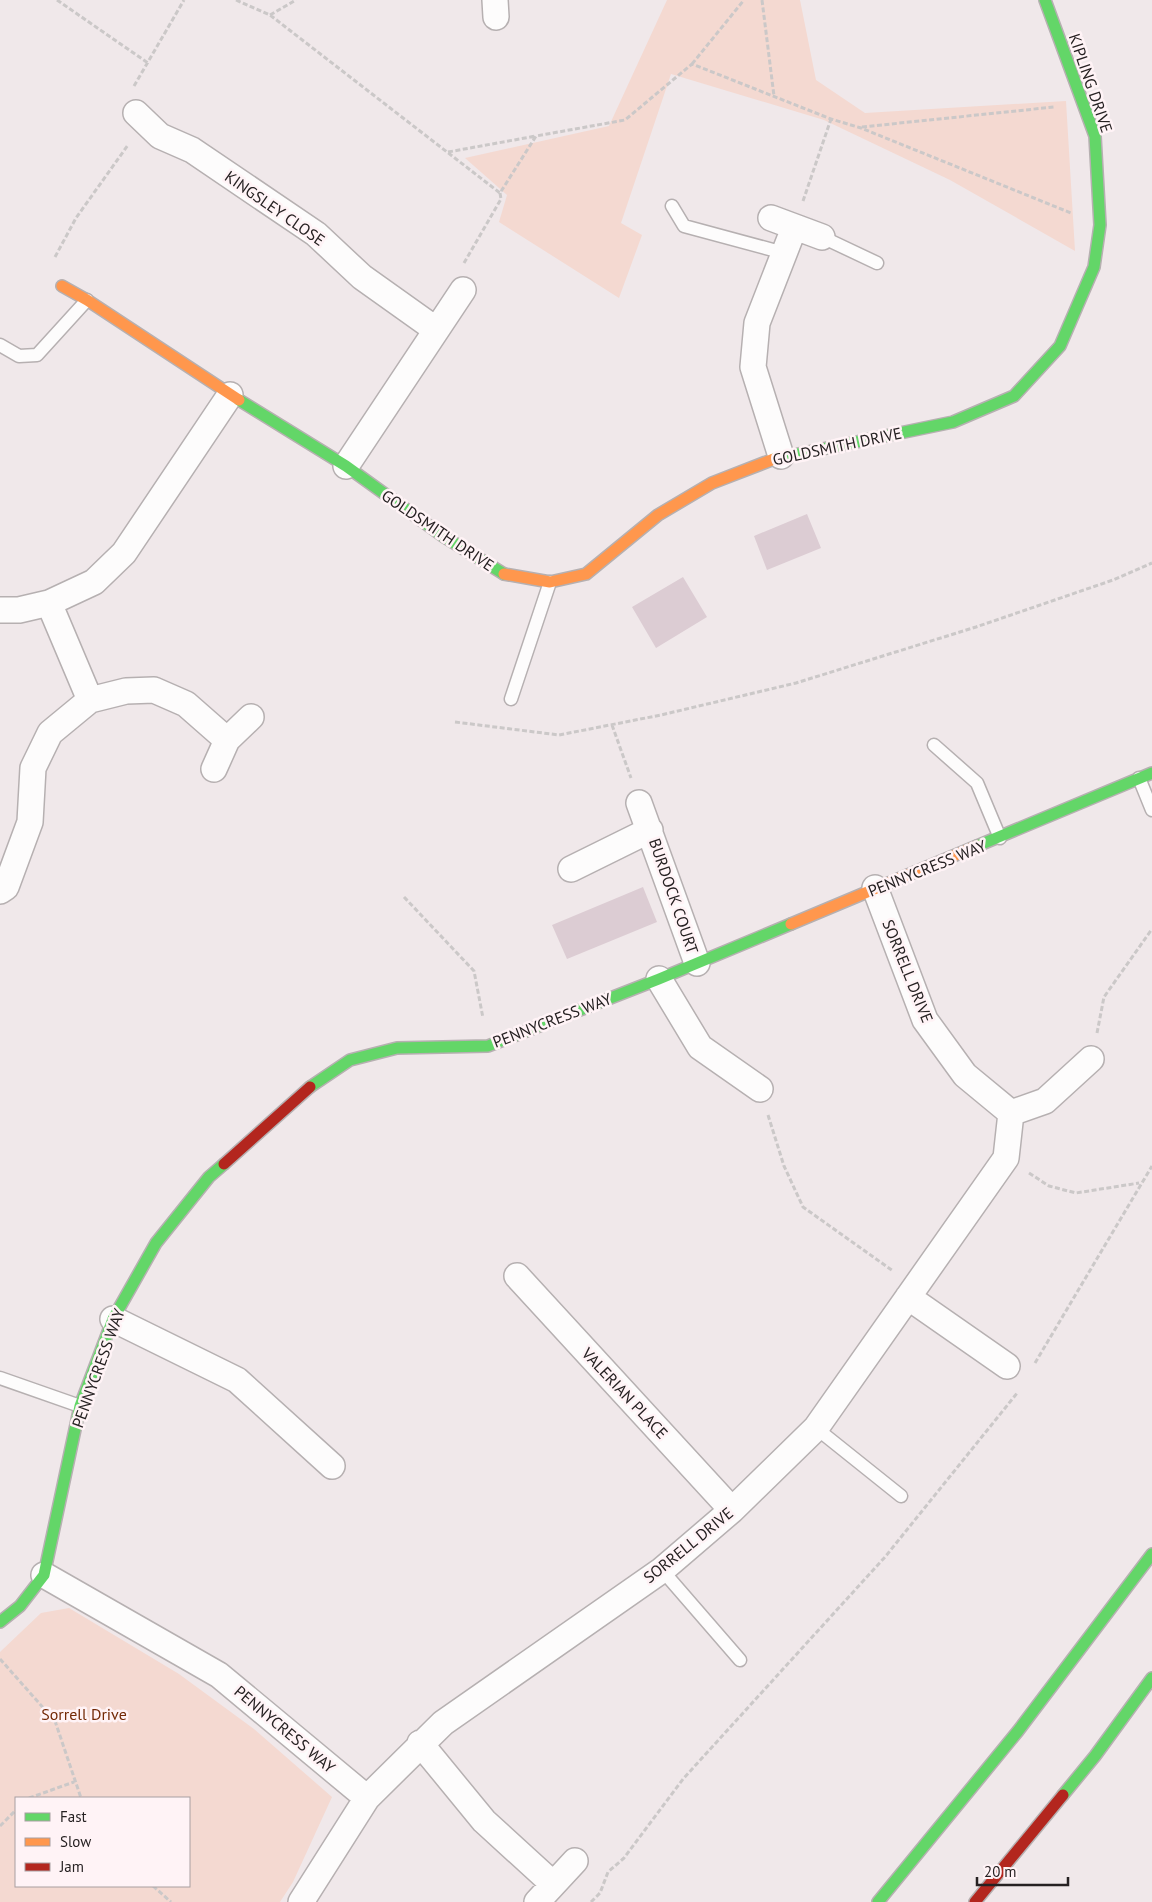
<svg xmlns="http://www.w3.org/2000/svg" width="1152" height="1902" font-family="'PT Sans',sans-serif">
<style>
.green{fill:#f4d9d1;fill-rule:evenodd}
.building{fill:#dcccd3}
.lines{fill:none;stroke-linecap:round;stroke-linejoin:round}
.lane-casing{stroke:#b6b0b1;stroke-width:15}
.street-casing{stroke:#b6b0b1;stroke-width:28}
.fast-casing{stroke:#b6b0b1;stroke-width:14}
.slow-casing{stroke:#b6b0b1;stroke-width:14}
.jam-casing{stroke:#b6b0b1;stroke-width:14}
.path{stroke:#cbc8c8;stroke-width:3;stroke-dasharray:5 2.5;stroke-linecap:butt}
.lane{stroke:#fdfcfc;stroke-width:12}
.street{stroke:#fdfcfc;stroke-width:25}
.fast{stroke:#63d668;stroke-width:11}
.slow{stroke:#ff974d;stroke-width:11}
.jam{stroke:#b3261e;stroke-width:11}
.labels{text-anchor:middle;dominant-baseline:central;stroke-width:5;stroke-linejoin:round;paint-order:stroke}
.street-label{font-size:16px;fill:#262122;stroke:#fff3f6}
.park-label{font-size:16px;fill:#732906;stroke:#fff3f6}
</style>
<rect width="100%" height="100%" fill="#f0e8ea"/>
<path class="green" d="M667 0H800L816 80 865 113 1066 101 1075 251 950 180 824 120 671 74 621 223 642 235 619 298 499 222 507 195 465 158 609 126Z
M69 1608 179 1674 254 1729 332 1797 293 1882 280 1902H0V1652L41 1613ZM189 1798V1886H16V1798Z"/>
<path class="building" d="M807 514 821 548 767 570 754 536Z
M683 577 707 617 656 648 632 607Z
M643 887 657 922 567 959 552 925Z"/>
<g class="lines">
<g class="lane-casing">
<path id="lane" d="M672 206 684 226 784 253
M822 237 877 263
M0 345 19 356 37 355 87 300
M511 699 550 582
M934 745 977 783 1000 838
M1139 778 1152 810
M0 1378 80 1406
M816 1428 901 1496
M662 1570 740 1660"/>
</g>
<g class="street-casing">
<path id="street" d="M495 0 496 17
M136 113 160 136 192 150 316 234 362 277 435 329
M771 218 822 237
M781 456 753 367 757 323 794 228
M346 466 463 290
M49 603 90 700
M0 610H19L49 603 94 582 124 553 230 395
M214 769 227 740 251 717
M639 803 697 963
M571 869 650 830
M0 891 6 887 30 822 33 768 50 733 90 700 126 691 154 690 186 704 227 740
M659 979 700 1047 760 1089
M1011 1113 1045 1101 1091 1059
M517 1276 732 1510
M908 1297 1007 1366
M113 1319 237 1380 332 1466
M44 1575 219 1675 367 1798
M420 1743 484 1821 553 1884
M301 1902 367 1798 443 1723 662 1570 732 1510 816 1428 1006 1158 1011 1113 965 1075 925 1020 875 888
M537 1902 575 1861"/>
</g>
<g class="fast-casing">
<path id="fast" d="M239 400 346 466 443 536 504 574
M774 459 953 422 1014 396 1060 346 1094 267 1100 225 1095 136 1045 0
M977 846 1152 773
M310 1087 350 1060 397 1048 488 1046 659 979 791 924
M0 1622 20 1606 44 1575 80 1406 113 1319 156 1243 209 1177 224 1164
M1063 1795 1095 1756 1152 1678
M878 1902 1018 1731 1152 1554"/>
</g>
<g class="slow-casing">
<path id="slow" d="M62 286 87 300 239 400
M504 574 550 582 586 574 658 515 712 483 774 459
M791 924 977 846"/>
</g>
<g class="jam-casing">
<path id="jam" d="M224 1164 310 1087
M975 1902 1063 1795"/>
</g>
<path class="path" d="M57 0 148 63
M236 0 270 15 500 193 536 136 625 120 692 64 831 119 861 128 1071 213
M762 0 774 96
M270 15 296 0
M692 64 744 0
M134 86 184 0
M862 127 1054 107
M448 152 536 136
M803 201 831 119
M55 257 76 218 128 145
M464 263 501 199 500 193
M455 722 559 735 661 715 796 683 976 627 1113 580 1152 563
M612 725 631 778
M404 897 474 971 483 1018
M1097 1033 1104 997 1152 929
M768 1115 784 1166 803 1207 893 1271
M1029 1173 1049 1186 1076 1193 1139 1183
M1035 1363 1152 1166
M0 1659 55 1721 81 1798
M29 1798 74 1782
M0 1826 16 1810
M153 1886 171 1902
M591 1902 600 1893 608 1872 624 1858 683 1779 885 1557 1018 1392"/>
<use href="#lane" class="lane"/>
<use href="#street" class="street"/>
<use href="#fast" class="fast"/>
<use href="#slow" class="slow"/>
<use href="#jam" class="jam"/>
</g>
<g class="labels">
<g class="street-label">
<text transform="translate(1091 83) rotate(71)">KIPLING DRIVE</text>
<text transform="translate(275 208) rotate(35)">KINGSLEY CLOSE</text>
<text transform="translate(837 446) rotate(-12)">GOLDSMITH DRIVE</text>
<text transform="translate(438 530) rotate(34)">GOLDSMITH DRIVE</text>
<text transform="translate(927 868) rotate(-22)">PENNYCRESS WAY</text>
<text transform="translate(674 896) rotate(71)">BURDOCK COURT</text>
<text transform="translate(908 971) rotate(68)">SORRELL DRIVE</text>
<text transform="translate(552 1020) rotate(-21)">PENNYCRESS WAY</text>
<text transform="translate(98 1368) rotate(-70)">PENNYCRESS WAY</text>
<text transform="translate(625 1393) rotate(47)">VALERIAN PLACE</text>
<text transform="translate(688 1545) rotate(-39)">SORRELL DRIVE</text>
<text transform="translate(285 1729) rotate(40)">PENNYCRESS WAY</text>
</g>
<g class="park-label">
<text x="84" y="1714">Sorrell Drive</text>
</g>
</g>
<rect x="15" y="1797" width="175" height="90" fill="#fff3f6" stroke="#a89fa1"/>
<rect x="25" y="1813" width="25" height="8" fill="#63d668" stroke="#a89fa1"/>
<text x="60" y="1822" font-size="15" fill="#262122">Fast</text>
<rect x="25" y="1838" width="25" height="8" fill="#ff974d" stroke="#a89fa1"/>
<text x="60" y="1847" font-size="15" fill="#262122">Slow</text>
<rect x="25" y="1863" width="25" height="8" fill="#b3261e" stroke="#a89fa1"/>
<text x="60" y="1872" font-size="15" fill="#262122">Jam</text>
<path d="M977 1877v8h91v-8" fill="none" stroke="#262122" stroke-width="2.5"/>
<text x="984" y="1877" font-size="15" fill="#262122" stroke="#fff3f6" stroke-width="4" paint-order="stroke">20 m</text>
</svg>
